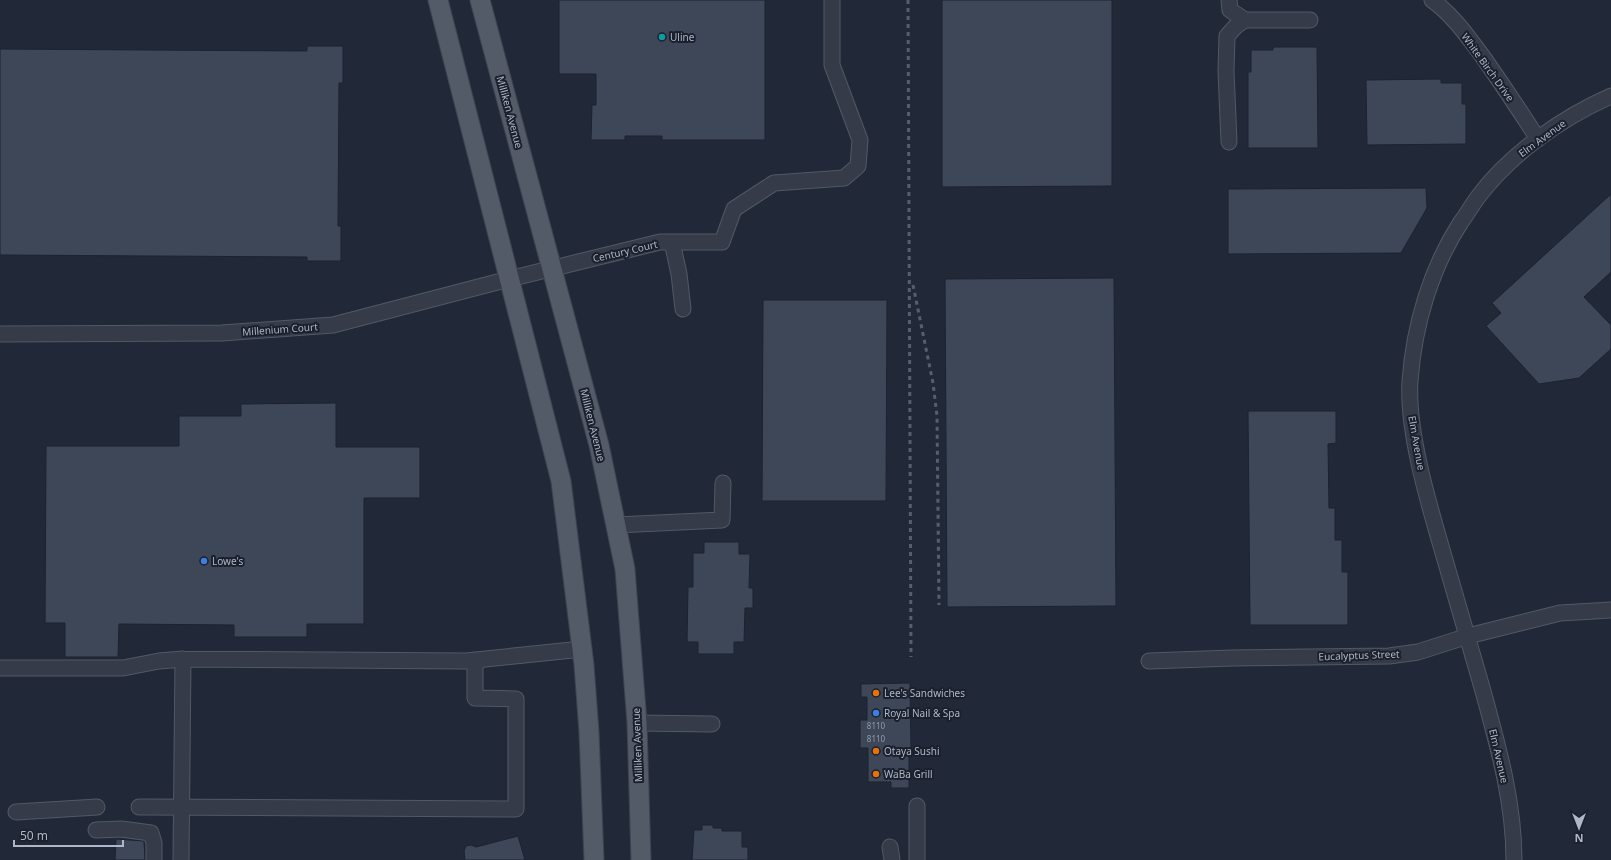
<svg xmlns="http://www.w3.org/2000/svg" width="1611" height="860" font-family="'Noto Sans',sans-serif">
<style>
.building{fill:#3d4758;stroke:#1c222f}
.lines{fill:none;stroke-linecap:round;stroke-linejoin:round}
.minor-casing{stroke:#525966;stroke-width:17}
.major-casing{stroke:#3e4452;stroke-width:21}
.minor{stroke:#353b48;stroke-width:15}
.major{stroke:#535a68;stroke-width:19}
.rail{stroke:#575f6f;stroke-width:3;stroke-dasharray:4 4;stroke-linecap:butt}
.culture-dot{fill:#0f9aa8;stroke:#1a202d;stroke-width:1.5}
.shop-dot{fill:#3f7fe0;stroke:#1a202d;stroke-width:1.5}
.food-dot{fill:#e8710a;stroke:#1a202d;stroke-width:1.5}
.labels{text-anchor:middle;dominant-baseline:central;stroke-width:4;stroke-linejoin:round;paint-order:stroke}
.number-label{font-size:8px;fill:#929aaa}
.poi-label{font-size:10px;fill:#afb6c5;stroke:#1a202d;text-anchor:start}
.street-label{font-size:10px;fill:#afb6c5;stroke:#1a202d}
</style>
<rect width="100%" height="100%" fill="#212938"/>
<path class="building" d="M559 0H765V140H662V136H625V140H591L592 105H596V74H559Z
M942 0H1112V186L942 187Z
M307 46H343V83H339L338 226H341V261H307V257L0 255V49L307 51Z
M1273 47H1317L1318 148H1248V72H1251V50H1273Z
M1441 79V83H1462V104H1466V144L1367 145 1366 80Z
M1426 188 1427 208 1401 253 1228 254V189Z
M1611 194V272L1584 297 1611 325V349L1579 378 1539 384 1486 326 1501 313 1492 303Z
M1114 278 1116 606 947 607 945 279Z
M763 300H887L886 501H762Z
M336 403V447H420V498H364V624H307V637H234V625L119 624 118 657H65V623H45L46 446H179V416H241V404Z
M1248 411H1336V443L1328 444 1329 508H1335V540H1342V572H1348V625H1250Z
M704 542H739V554H750L749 588H753V608H745L744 642H734V654H698V642H687L688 587H693V553H704Z
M910 683 911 748H909V788H891V782H868V748H860V720H867V697H861V684Z
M702 825H713V828H722V831H742V847H748V860H692L694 830H702Z
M518 836 525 860H465L464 851 466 846 471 845 476 847Z
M116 839 144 841 145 860H115Z"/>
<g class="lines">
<g class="minor-casing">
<path id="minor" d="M1229 0 1230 10 1245 20H1310
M1432 0C1453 15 1468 37 1483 57 1502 84 1520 111 1538 139
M1229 142 1226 71 1227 36 1236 26 1245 20
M672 242 679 274 683 309
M0 334 222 333 333 325 509 279 660 242H722L734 209 774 183 844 178 858 166 860 140 832 65V0
M616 525 722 520 723 483
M1149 661 1232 658 1389 656 1418 652 1468 636 1560 613 1611 610
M0 668H123L159 661 183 659 466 661 582 649
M637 723 712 724
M917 806V860
M139 807 516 809V699L475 698V660
M16 812 97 807
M96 830 121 829 151 833 154 843V860
M890 847 892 860
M181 860 183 659
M1514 860C1514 802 1498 746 1483 691 1469 642 1455 594 1441 546 1427 498 1407 430 1410 381 1414 325 1431 268 1461 222 1467 214 1472 205 1478 197 1510 154 1563 117 1611 96"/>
</g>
<g class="major-casing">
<path id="major" d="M438 0 561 481 584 665 589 732 594 860
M480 0 599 445 625 569 637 723 641 860"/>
</g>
<use href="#minor" class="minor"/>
<use href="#major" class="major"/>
<path class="rail" d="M908 0 911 657
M913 285 933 383 937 416 939 605"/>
</g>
<circle class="culture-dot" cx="662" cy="37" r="4"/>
<g class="shop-dot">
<circle cx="204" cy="561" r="4"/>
<circle cx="876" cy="713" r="4"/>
</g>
<g class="food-dot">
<circle cx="876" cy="693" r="4"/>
<circle cx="876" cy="751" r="4"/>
<circle cx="876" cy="774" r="4"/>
</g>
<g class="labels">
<g class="number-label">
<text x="876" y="725">8110</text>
<text x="876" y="738">8110</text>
</g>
<g class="poi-label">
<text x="670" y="37">Uline</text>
<text x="212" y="561">Lowe's</text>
<text x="884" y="693">Lee's Sandwiches</text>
<text x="884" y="713">Royal Nail &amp; Spa</text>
<text x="884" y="751">Otaya Sushi</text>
<text x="884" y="774">WaBa Grill</text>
</g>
<g class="street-label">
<text transform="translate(1488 67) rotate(54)">White Birch Drive</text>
<text transform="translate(510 112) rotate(75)">Milliken Avenue</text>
<text transform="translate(1542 138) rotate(-36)">Elm Avenue</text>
<text transform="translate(625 251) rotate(-13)">Century Court</text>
<text transform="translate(280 329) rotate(-4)">Millenium Court</text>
<text transform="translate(593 425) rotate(76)">Milliken Avenue</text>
<text transform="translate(1417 443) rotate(80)">Elm Avenue</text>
<text transform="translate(1359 655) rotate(-2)">Eucalyptus Street</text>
<text transform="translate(637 745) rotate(-92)">Milliken Avenue</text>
<text transform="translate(1499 756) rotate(77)">Elm Avenue</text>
</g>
</g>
<g transform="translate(1579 828) rotate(180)" stroke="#1a202d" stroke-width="3" paint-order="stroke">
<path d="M0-3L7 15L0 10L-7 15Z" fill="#afb6c5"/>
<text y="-6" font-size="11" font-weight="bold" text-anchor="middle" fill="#afb6c5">N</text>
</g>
<path d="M14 840v6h109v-6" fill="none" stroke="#afb6c5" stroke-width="2"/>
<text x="20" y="840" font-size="12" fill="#afb6c5" stroke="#1a202d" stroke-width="3" paint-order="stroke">50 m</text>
</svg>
